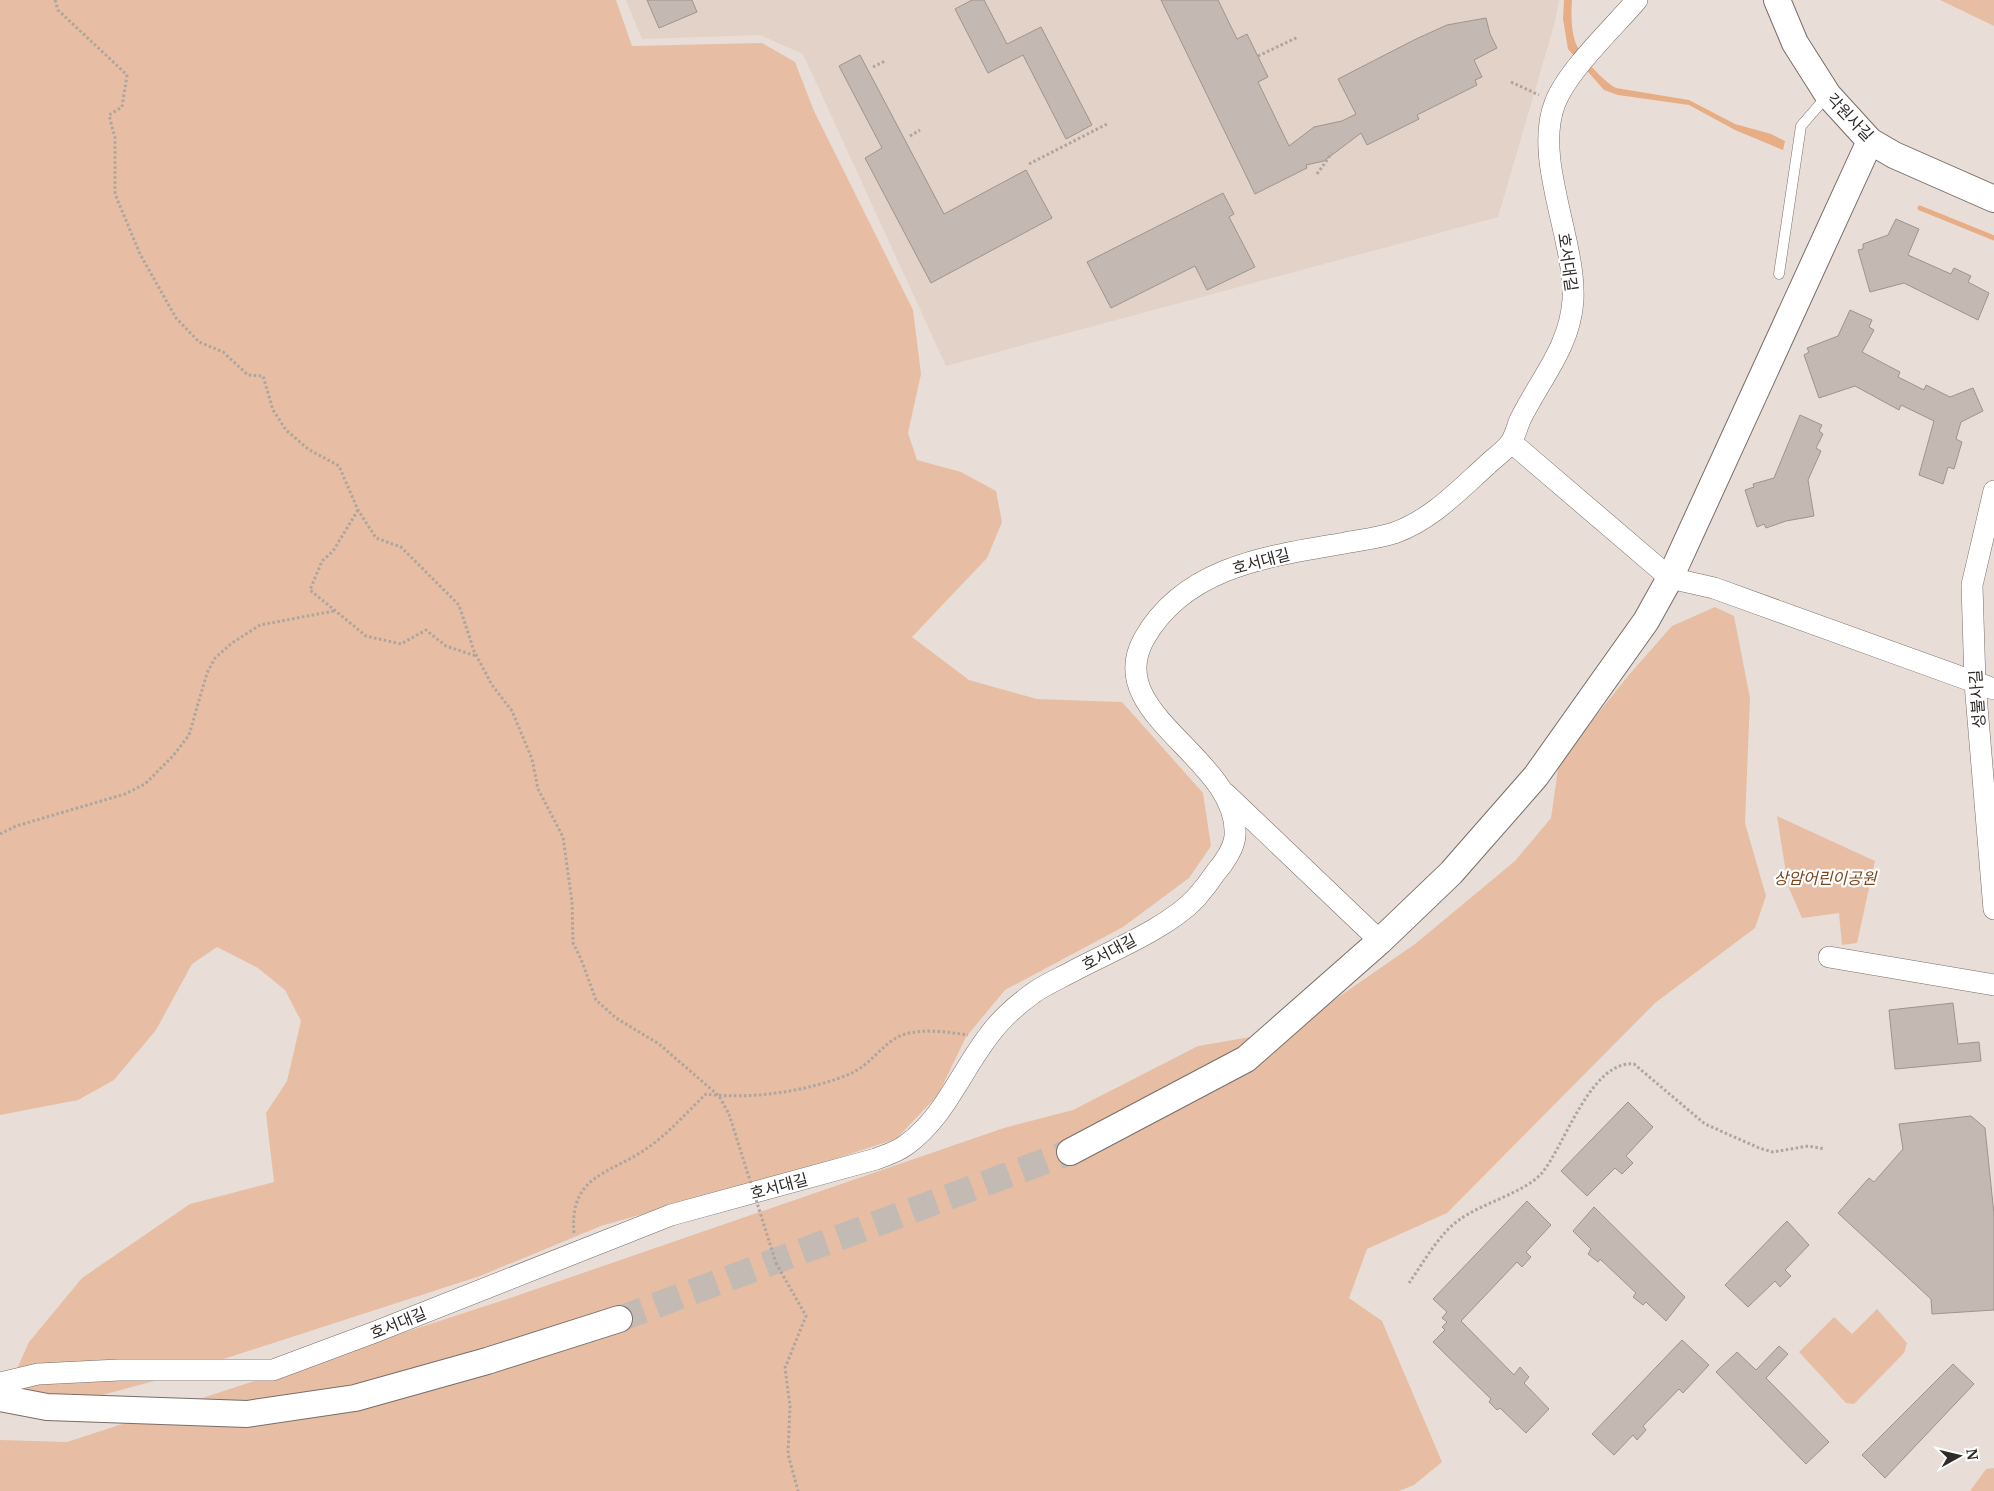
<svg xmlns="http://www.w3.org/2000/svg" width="1994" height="1491" font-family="Merriweather,'Noto Sans KR',serif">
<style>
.built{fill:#e2d2c7}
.green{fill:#e7bea3}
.water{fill:#e7ad85}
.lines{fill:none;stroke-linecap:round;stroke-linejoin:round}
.stream{stroke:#e7ad85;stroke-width:5}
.building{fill:#c3b9b2;stroke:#9e948e}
.tertiary-tunnel{stroke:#c3bab4;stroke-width:26;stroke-dasharray:26 13;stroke-linecap:butt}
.service-casing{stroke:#776e69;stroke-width:11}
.minor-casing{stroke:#776e69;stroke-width:22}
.tertiary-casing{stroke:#776e69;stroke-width:28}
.path{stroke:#ada59f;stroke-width:3;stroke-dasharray:2.5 2.5;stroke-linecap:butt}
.service{stroke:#fff;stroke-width:10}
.minor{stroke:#fff;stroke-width:21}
.tertiary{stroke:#fff;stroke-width:26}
.path-bridge{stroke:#ada59f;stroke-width:3;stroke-dasharray:2.5 2.5;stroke-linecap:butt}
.labels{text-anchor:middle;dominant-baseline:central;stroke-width:4.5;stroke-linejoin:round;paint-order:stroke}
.street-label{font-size:16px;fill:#2f2b29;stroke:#fff}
.park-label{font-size:16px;font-style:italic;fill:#7c451b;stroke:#fff}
</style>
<rect width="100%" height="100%" fill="#e8ded7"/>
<path class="built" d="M626 0H1559L1555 22 1498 217 946 366 803 54 760 35 642 39Z"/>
<path class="green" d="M0 0H616L632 46 762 43 795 62 814 111 913 310 921 374 908 433 917 460 961 472 996 491 1002 522 987 558 912 637 969 680 1037 699 1122 702 1203 793 1211 846 1189 878 1123 927 1005 990 966 1037 938 1095 896 1139 822 1163 601 1226 480 1276 162 1379 61 1406 25 1403 16 1371 29 1342 82 1278 190 1204 274 1182 266 1113 287 1081 301 1021 285 990 258 968 217 947 192 964 156 1030 114 1080 78 1100 0 1115Z
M1940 0H1994V26Z
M1715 607 1734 616 1750 698 1745 823 1766 896 1755 928 1655 1003 1447 1213 1367 1249 1349 1298 1382 1321 1442 1462 1414 1485 1399 1491H0V1440L67 1442 513 1297 1004 1128 1073 1110 1198 1046 1291 1030 1415 944 1515 861 1551 818 1559 762 1628 676 1672 626Z
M1777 816 1875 861 1857 943 1842 945 1839 913 1802 918 1788 886Z
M1877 1309 1907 1343 1904 1353 1854 1404 1846 1403 1799 1352 1834 1317 1852 1334Z
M1994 1468V1491H1970L1986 1469Z"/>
<path class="water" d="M1564 0H1572C1571 13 1571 31 1576 44 1581 57 1603 81 1616 88L1689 100 1735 124 1771 134 1785 141 1783 150 1735 130 1689 105 1618 95 1604 90 1568 49 1563 19Z"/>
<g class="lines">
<path class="stream" d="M1920 208 1994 238"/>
</g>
<path class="building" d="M647 0H692L697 12 659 28Z
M972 0H984L1007 44 1041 27 1092 125 1066 139 1023 55 988 73 955 9Z
M1161 0H1218L1237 39 1247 34 1268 77 1258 82 1289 146 1314 127 1342 121 1356 114 1338 79 1416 39 1447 25 1486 18 1490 34 1497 48 1474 60 1482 77 1475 80 1477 85 1417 115 1419 119 1367 145 1361 133 1324 161 1306 165 1307 168 1255 194Z
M860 55 944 214 1026 170 1052 218 931 283 865 158 882 148 839 66Z
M1223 193 1234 214 1229 217 1255 267 1207 290 1195 266 1111 308 1087 262Z
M1896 219 1919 229 1908 255 1951 274 1954 268 1971 276 1968 282 1989 293 1978 320 1904 283 1870 292 1858 250 1863 249V244L1888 235Z
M1850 310 1872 320 1869 327 1874 330 1862 352 1900 372 1898 377 1924 390 1926 385 1950 397 1973 388 1983 411 1961 422 1956 439 1962 442 1954 469 1948 467 1943 484 1919 475 1934 421 1901 405 1899 410 1855 386 1819 398 1804 355 1809 352 1807 348 1838 336Z
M1800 415 1822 425 1819 431 1823 434 1816 448 1821 451 1808 480 1814 516 1786 521 1766 528 1764 524 1757 527 1745 490 1754 487 1753 484 1774 478Z
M1953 1003 1958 1044 1979 1042 1981 1061 1895 1069 1889 1010Z
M1628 1102 1653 1127 1626 1156 1633 1163 1622 1174 1615 1168 1587 1196 1561 1171Z
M1971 1116 1985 1128 1994 1214V1310L1932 1314 1931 1299 1838 1213 1869 1178 1874 1182 1903 1149 1899 1124Z
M1527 1201 1551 1225 1526 1252 1531 1257 1522 1267 1517 1262 1461 1321 1514 1375 1520 1367 1529 1377 1524 1383 1549 1409 1526 1433 1500 1408 1497 1410 1489 1402 1491 1399 1433 1342 1445 1330 1442 1327 1447 1322 1442 1318 1447 1312 1433 1299Z
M1594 1207 1685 1297 1666 1321 1646 1302 1643 1305 1633 1297 1636 1293 1600 1259 1598 1262 1588 1254 1591 1249 1573 1231Z
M1787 1221 1809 1245 1785 1270 1791 1276 1780 1287 1775 1281 1748 1307 1725 1285Z
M1682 1340 1709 1365 1683 1393 1679 1389 1643 1426 1646 1430 1637 1440 1633 1435 1614 1455 1592 1434Z
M1779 1346 1788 1354 1766 1378 1829 1442 1806 1464 1716 1372 1737 1352 1756 1370Z
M1953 1364 1974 1384 1885 1478 1862 1455Z"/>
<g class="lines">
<path class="tertiary-tunnel" d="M619 1319 1070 1152"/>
<g class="service-casing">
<path id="service" d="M1779 274 1801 126 1827 96"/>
</g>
<g class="minor-casing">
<path id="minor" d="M1511 442 1670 578 1714 588 1994 689
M1994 491 1972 585 1975 683 1994 909
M1226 794 1380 941
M1829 957 1994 985
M0 1383 38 1374 119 1370H273L375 1332 671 1215 876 1159C886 1155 897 1152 906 1145 945 1117 961 1071 990 1034 1001 1019 1017 1005 1032 994 1045 984 1061 978 1075 970 1111 951 1168 928 1196 898 1203 890 1210 881 1216 872 1224 863 1234 848 1235 836 1240 758 1101 715 1144 639 1185 566 1270 556 1345 543 1361 540 1378 538 1394 533 1431 520 1458 491 1487 465 1494 458 1505 451 1511 442 1515 436 1517 427 1520 420 1540 379 1570 347 1573 300 1576 240 1533 159 1555 103 1568 70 1613 28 1637 0"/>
</g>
<g class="tertiary-casing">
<path id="tertiary" d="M1777 0 1795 43 1828 95 1870 141 1894 155 1994 199
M1070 1152 1246 1059 1380 941 1451 873 1536 776 1646 621 1670 578 1870 141
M0 1398 47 1407 247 1414 355 1398 487 1361 619 1319"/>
</g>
<path class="path" d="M55 0 58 10 127 75 122 107 109 115 115 138V194L140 254 176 318 199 342 223 352 248 375 263 376 273 410 286 430 308 449 339 466 358 510 376 538 401 547 459 605 474 651 492 685 512 711 532 759 538 789 563 837 572 902 573 943 581 959 596 1000 616 1018 659 1044 719 1096 729 1114
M1258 56 1298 37
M873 67 885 61
M1511 82 1539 95
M910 136 920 130
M1029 164 1109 123
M1317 174 1332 153
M358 510 333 551 322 561 310 590 366 636 401 644 426 630 446 646 476 656
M0 834 16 826 125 794 145 784 173 756 189 735 207 673 215 658 232 643 260 625 334 611
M574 1233C569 1175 610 1174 646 1149 668 1134 687 1112 706 1094 750 1100 811 1091 852 1073 870 1064 877 1051 893 1040 912 1026 946 1032 968 1035
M776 1263 806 1316 785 1368 790 1406 788 1454 798 1491
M1409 1283C1424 1262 1438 1235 1459 1220 1482 1203 1524 1193 1542 1173 1565 1145 1591 1060 1634 1064L1705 1124 1759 1148 1773 1152 1808 1146 1825 1149"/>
<use href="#service" class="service"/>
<use href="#minor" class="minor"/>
<use href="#tertiary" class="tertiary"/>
<path class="path-bridge" d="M729 1114 776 1263"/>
</g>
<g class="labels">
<g class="street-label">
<text transform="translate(1850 117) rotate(46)">각원사길</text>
<text transform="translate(1568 262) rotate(82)">호서대길</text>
<text transform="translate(1261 561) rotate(-15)">호서대길</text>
<text transform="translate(1977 699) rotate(-94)">성불사길</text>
<text transform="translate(1109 952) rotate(-28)">호서대길</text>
<text transform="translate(779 1186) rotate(-15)">호서대길</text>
<text transform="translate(398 1323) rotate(-22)">호서대길</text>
</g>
<g class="park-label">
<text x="1825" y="878">상암어린이공원</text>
</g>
</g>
<g transform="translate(1959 1456) rotate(82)" stroke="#ffffff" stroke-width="4" paint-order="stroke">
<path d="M0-4L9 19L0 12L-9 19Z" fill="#2f2b29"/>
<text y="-8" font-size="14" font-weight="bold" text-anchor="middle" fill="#2f2b29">N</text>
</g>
</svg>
